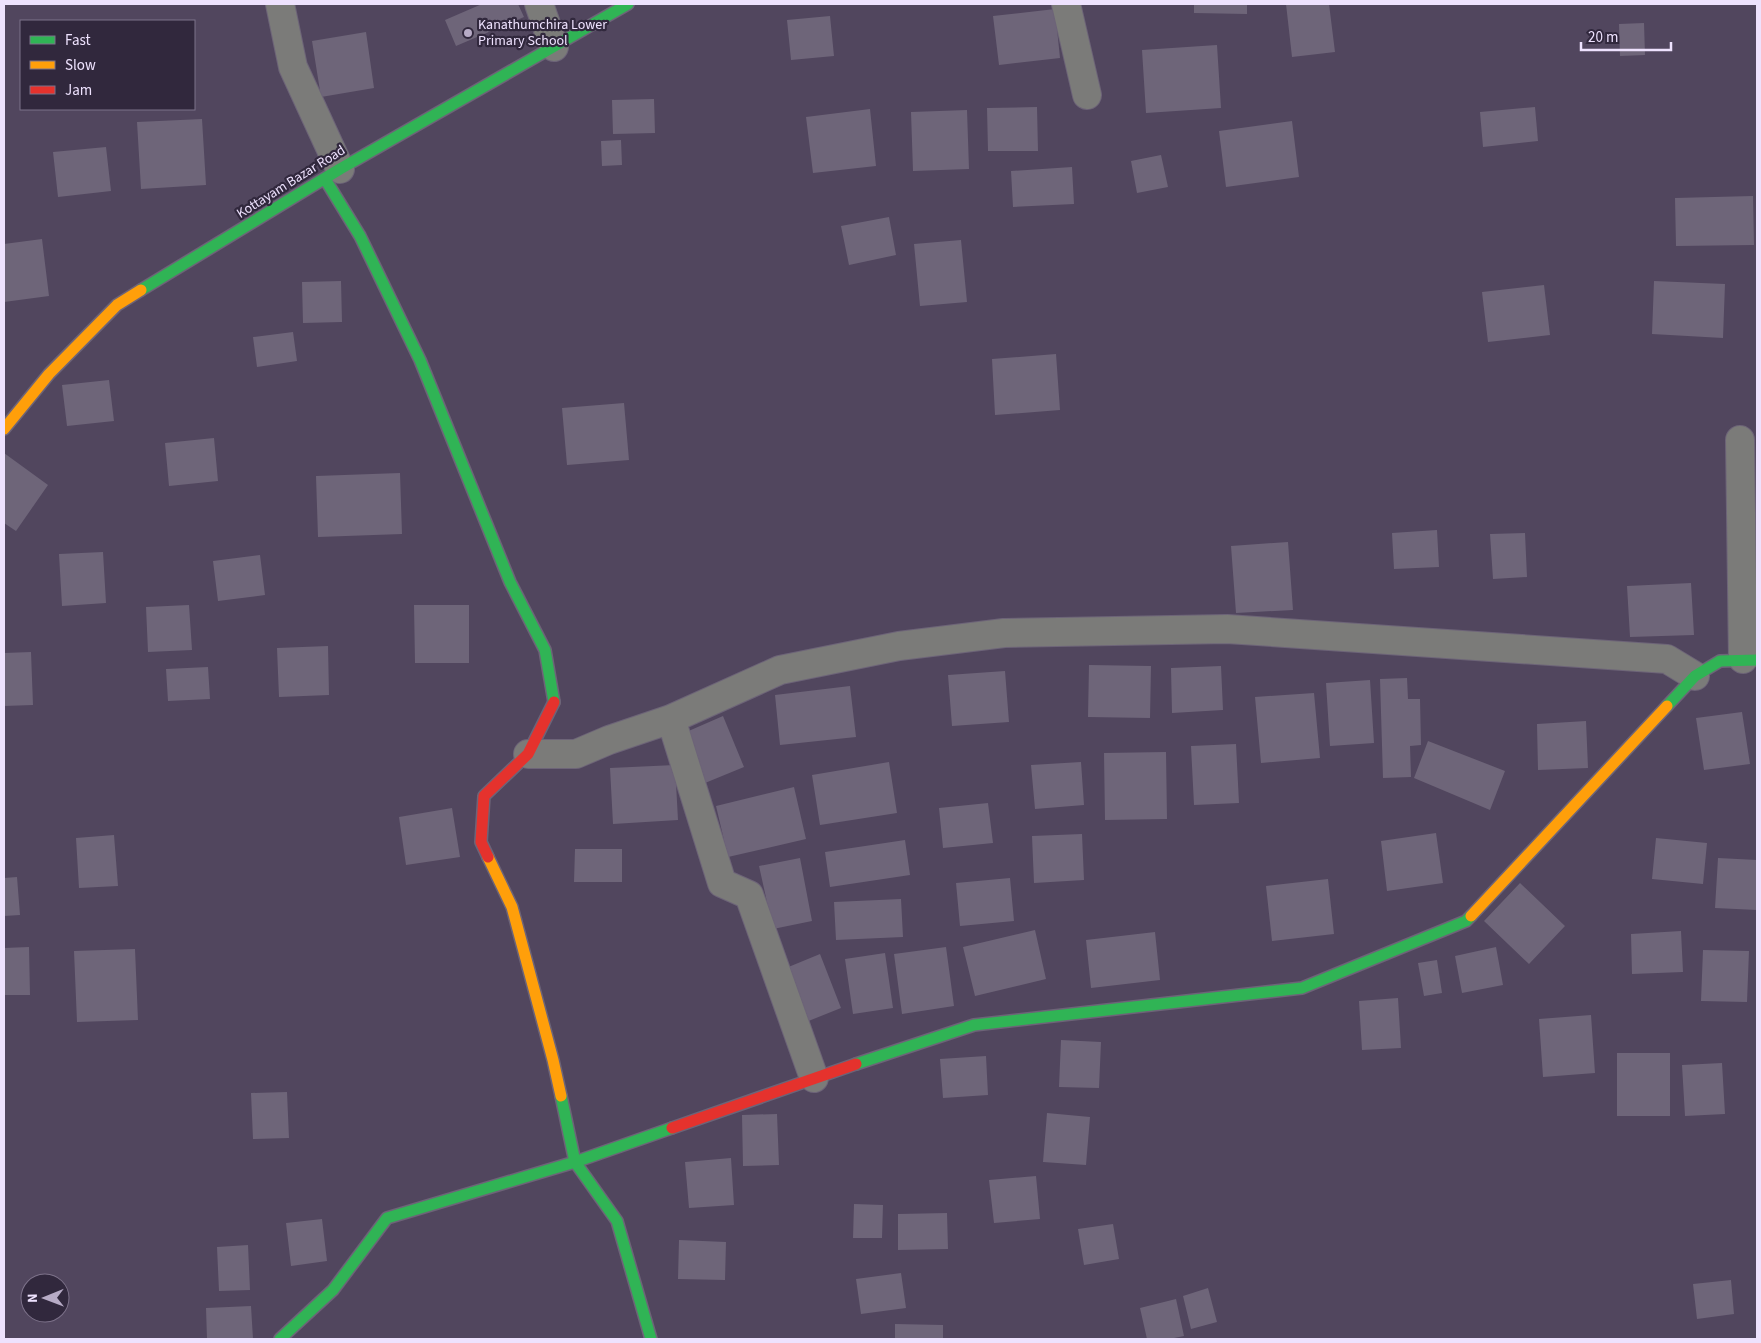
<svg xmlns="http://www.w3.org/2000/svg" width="1761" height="1343" font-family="'Source Sans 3',sans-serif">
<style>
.building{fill:#6e6579}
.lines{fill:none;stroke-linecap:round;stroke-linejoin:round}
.street-casing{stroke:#6d6478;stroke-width:30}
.fast-casing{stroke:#6d6478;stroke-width:14}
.slow-casing{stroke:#6d6478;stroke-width:14}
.jam-casing{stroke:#6d6478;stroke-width:14}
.street{stroke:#7b7b79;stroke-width:28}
.fast{stroke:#30b455;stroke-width:11}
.slow{stroke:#ff9f0a;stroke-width:11}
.jam{stroke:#e5322d;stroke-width:11}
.poi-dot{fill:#b7abc6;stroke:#31283d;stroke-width:2}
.labels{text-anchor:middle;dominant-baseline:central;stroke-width:4.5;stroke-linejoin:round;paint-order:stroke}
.poi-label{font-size:14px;fill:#eee2fe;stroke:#31283d;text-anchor:start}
.street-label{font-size:14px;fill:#eee2fe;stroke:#31283d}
</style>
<rect width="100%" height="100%" fill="#51465e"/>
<path class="building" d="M482 4H518L524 17 456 46 445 20Z
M1194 4H1247V14L1194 13Z
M1286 4H1329L1335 52 1292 57Z
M1055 9 1060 58 999 65 993 16Z
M830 16 834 56 791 60 787 20Z
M1644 23 1645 55 1620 56 1619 24Z
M366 32 374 88 321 97 312 41Z
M1217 45 1221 108 1146 113 1142 50Z
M654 99 655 133 613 134 612 100Z
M1037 107 1038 151H988L987 108Z
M1535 107 1538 141 1483 147 1480 112Z
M870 109 876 166 813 173 806 117Z
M967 110 969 169 913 171 911 112Z
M202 119 206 185 141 189 137 122Z
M1292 121 1299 177 1226 187 1219 131Z
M621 140 622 165 602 166 601 141Z
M106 147 111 191 58 197 53 152Z
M1161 155 1168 187 1137 193 1131 161Z
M1072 167 1074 204 1013 207 1011 171Z
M1753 196 1754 245 1676 246 1675 198Z
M889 217 896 255 849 265 841 226Z
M42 239 49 296 4 302V244Z
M961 240 967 302 920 306 914 244Z
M341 281 342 322 303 323 302 282Z
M1654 281 1725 284 1723 338 1652 334Z
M1544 285 1550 335 1488 342 1482 292Z
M293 332 297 361 257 367 253 337Z
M1056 354 1060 410 995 415 992 359Z
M109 380 114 421 67 426 62 385Z
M624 403 629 460 567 465 562 408Z
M214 438 218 481 169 486 165 443Z
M4 453 48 485 16 531 4 523Z
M400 473 402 534 318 537 316 476Z
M1437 530 1439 567 1394 569 1392 533Z
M1525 533 1527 577 1493 579 1490 534Z
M1288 542 1293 610 1236 613 1231 546Z
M103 552 106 603 62 606 59 554Z
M260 555 265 595 218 601 213 561Z
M1691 583 1694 635 1630 637 1627 586Z
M189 605 192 650 148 652 146 607Z
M414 605H469V663H415Z
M328 646 329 695 279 697 277 648Z
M31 652 33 705 4 706V653Z
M1089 665 1151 666 1150 718 1088 717Z
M1221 666 1223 710 1172 713 1171 668Z
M208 667 210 699 168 701 166 669Z
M1005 671 1009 722 952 726 948 675Z
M1407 678 1408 699H1420L1421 745 1410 746 1411 777 1383 778 1380 679Z
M1370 680 1374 743 1330 746 1326 683Z
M850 686 856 737 780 745 775 695Z
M1314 693 1320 758 1261 763 1255 697Z
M1742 712 1750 764 1704 770 1696 718Z
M723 716 744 767 705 783 684 733Z
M1586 721 1588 768 1538 770 1537 724Z
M1428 741 1505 771 1490 810 1414 778Z
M1236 744 1239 803 1194 805 1191 746Z
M1166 752 1167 819 1105 820 1104 753Z
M889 762 897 813 820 825 812 775Z
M1081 762 1084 805 1035 809 1031 765Z
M675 765 678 820 613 824 610 768Z
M794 787 806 839 728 857 716 806Z
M988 803 993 843 943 848 939 808Z
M452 808 460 857 406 865 399 817Z
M1436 833 1443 883 1387 891 1381 841Z
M1082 834 1084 880 1034 883 1032 836Z
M114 835 118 886 79 888 76 838Z
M1656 838 1707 843 1703 884 1652 879Z
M905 840 910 875 830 887 825 852Z
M575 849H622V882H574Z
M800 858 812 921 773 929 759 866Z
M1718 858 1757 860V910L1715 908Z
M17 877 20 915 4 916V878Z
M1010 878 1014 921 960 926 956 883Z
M1328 879 1334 934 1272 941 1266 886Z
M1520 883 1565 926 1529 964 1484 921Z
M901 899 903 937 836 940 834 902Z
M1035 930 1046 979 975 996 963 947Z
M1681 931 1683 972 1632 974 1631 934Z
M1155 932 1160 980 1091 988 1086 940Z
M29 947 30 995H4V948Z
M946 947 954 1006 902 1014 894 954Z
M1496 947 1503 985 1462 993 1455 956Z
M135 949 138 1020 77 1022 74 951Z
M1703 950 1749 951 1747 1002 1701 1001Z
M885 953 893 1008 853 1014 845 959Z
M820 954 841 1008 806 1022 786 968Z
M1437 960 1442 993 1424 996 1418 963Z
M1398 998 1401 1048 1362 1050 1359 1001Z
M1591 1015 1595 1073 1543 1077 1539 1019Z
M1061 1040 1101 1042 1099 1088 1059 1087Z
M1617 1053H1670V1116H1617Z
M986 1056 988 1095 943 1098 940 1059Z
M1722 1063 1725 1114 1685 1116 1682 1065Z
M287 1092 289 1138 253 1139 251 1093Z
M1047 1113 1090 1117 1086 1165 1043 1162Z
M777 1114 779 1165 743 1166 742 1115Z
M731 1158 734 1205 689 1208 685 1162Z
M1036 1176 1040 1219 994 1223 989 1180Z
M854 1204 883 1205 882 1238H853Z
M947 1213 948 1249 898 1250V1214Z
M322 1219 327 1261 291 1266 286 1223Z
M1113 1224 1119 1259 1084 1265 1078 1229Z
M679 1240 726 1242 725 1280 678 1279Z
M248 1245 250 1290 219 1291 217 1247Z
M901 1273 906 1308 861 1314 856 1279Z
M1731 1280 1734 1314 1697 1319 1693 1284Z
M1208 1288 1217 1322 1191 1329 1183 1296Z
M1176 1299 1184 1336 1169 1339H1147L1140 1308Z
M251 1306 253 1339H207L206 1308Z
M895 1324 943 1325V1339H895Z"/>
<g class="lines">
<g class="street-casing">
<path id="street" d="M280 4 293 67 340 169
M539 4 554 47
M1066 4 1087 95
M1740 440 1743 659
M671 719 722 883 749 895 814 1078
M528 754H576L609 740 671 719 780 670 899 646 1004 633 1227 629 1667 659 1695 676"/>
</g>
<g class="fast-casing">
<path id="fast" d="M325 179 360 236 420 360 510 582 545 650 554 702
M141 290 340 169 628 4
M1667 706 1695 676 1720 661 1757 660
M856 1064 974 1025 1302 988 1466 921 1471 916
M561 1096 575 1162 617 1221 651 1339
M280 1339 333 1290 387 1218 575 1162 672 1128"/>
</g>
<g class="slow-casing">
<path id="slow" d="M4 429 49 374 117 305 141 290
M488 857 512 907 553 1060 561 1096
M1471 916 1667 706"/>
</g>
<g class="jam-casing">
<path id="jam" d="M488 857 481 842 484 796 528 754 554 702
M672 1128 856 1064"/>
</g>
<use href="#street" class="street"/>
<use href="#fast" class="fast"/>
<use href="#slow" class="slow"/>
<use href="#jam" class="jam"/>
</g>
<circle class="poi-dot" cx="468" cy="33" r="5"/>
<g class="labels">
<g class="poi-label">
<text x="478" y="25">Kanathumchira Lower<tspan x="478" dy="16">Primary School</tspan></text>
</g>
<g class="street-label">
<text transform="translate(291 182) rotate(-32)">Kottayam Bazar Road</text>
</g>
</g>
<rect width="1761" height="1343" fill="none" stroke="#eee2fe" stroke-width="10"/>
<rect x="20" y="20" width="175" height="90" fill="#31283d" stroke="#7d728a"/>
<rect x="30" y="36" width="25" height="8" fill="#30b455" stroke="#7d728a"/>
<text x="65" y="45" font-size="15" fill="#eee2fe">Fast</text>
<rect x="30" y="61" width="25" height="8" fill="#ff9f0a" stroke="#7d728a"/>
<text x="65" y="70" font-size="15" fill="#eee2fe">Slow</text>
<rect x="30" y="86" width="25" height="8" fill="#e5322d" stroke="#7d728a"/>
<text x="65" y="95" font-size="15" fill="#eee2fe">Jam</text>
<g transform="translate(45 1298) rotate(269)"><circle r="24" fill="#31283d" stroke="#7d728a"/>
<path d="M0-4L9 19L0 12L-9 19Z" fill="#b7abc6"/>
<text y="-8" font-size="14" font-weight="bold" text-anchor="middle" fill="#eee2fe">N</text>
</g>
<path d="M1581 42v8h90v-8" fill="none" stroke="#eee2fe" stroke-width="2.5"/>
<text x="1588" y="42" font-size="15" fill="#eee2fe" stroke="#31283d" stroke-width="4" paint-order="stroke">20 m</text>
</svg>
